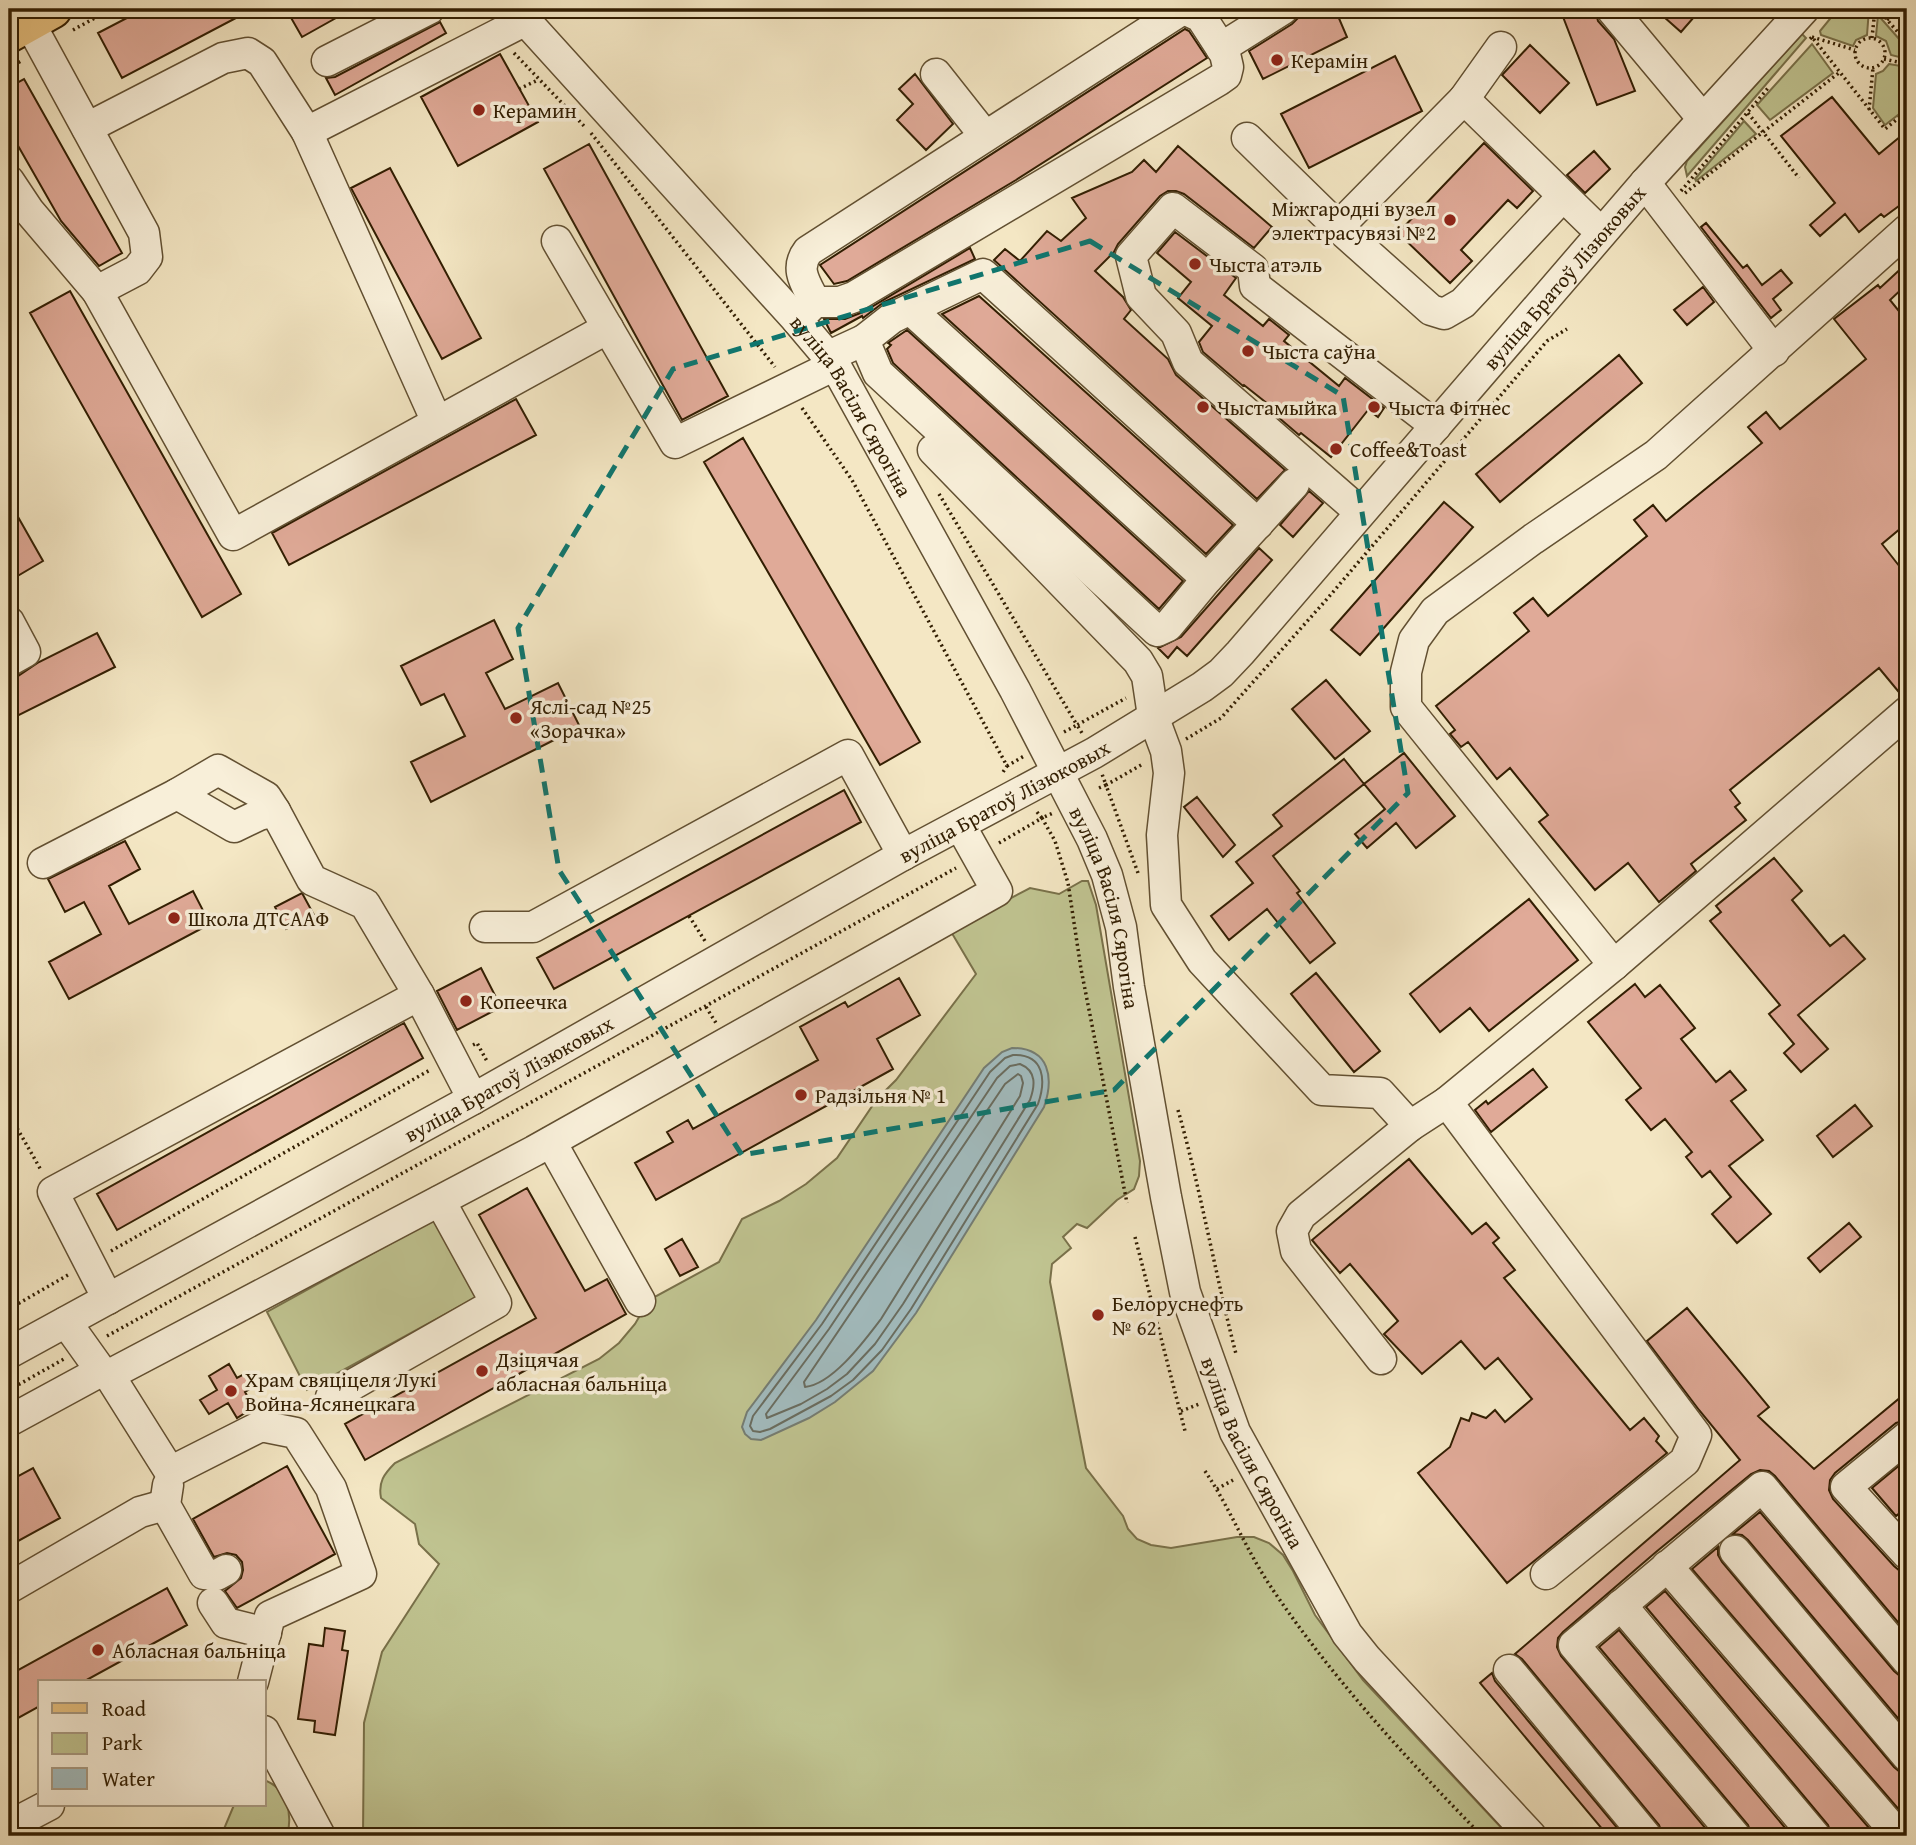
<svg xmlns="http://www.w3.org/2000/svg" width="1916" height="1845" font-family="'Gentium Book Plus',serif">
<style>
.green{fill:#c0c491;stroke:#79714a;stroke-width:2}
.water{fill:#a2bcbf;stroke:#757d73;stroke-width:2}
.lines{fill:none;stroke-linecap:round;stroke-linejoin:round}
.shore{stroke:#6a6d60;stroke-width:2}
.building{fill:#e0aa98;stroke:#321e02;stroke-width:2}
.minor-casing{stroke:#625032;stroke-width:33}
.major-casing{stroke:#321e02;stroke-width:42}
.path{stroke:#321e02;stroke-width:3.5;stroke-dasharray:2 3.5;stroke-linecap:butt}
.minor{stroke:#f8efd9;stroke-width:30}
.major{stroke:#eac482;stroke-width:38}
.marked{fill:none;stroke:#0f766e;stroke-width:5;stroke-dasharray:14 9;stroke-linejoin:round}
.poi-dot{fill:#8f2418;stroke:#f8efd9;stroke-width:2.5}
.labels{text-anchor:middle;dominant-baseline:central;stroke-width:7;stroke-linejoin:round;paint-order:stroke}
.poi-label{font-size:21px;fill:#321e02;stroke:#f8efd9;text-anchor:start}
.street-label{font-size:21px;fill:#321e02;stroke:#f8efd9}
</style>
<rect width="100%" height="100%" fill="#f4e7c4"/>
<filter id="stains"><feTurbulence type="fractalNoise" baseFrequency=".00286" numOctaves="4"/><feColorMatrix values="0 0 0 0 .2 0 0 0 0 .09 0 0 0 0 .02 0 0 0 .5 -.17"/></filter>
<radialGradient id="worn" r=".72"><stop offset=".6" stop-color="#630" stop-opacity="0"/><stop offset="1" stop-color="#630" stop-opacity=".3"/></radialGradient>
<path class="green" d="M1838 9H1869L1867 35 1856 40 1853 46 1821 35 1820 31Z
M1878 15 1907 48V59L1891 55 1886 41 1876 36Z
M1802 34 1806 38 1687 176 1685 167 1687 161Z
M1812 44 1833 73 1770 120 1757 105Z
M1889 64 1907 67V108L1885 125 1873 108 1876 74 1883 71Z
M1744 121 1756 134 1696 181 1695 179Z
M1082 881H1088L1096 905 1140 1161 1139 1176 1134 1189 1117 1200 1087 1228 1077 1224 1063 1237 1071 1248 1052 1264 1050 1282 1086 1468 1123 1516 1128 1529 1137 1539 1151 1545 1171 1548 1237 1537H1254L1269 1543 1283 1555 1293 1571 1315 1615 1363 1680 1509 1836H363L364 1723 382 1652 439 1564 419 1544 415 1524 381 1498C378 1482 384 1474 395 1463L599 1359 619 1343 635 1324 649 1300 719 1262 742 1219 779 1201 806 1184 837 1158 877 1099 896 1080 976 974 950 930 1030 888 1059 894Z
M444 1214 486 1292 307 1390 267 1312Z
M264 1780C287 1788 293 1814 287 1836H221L234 1805H264Z"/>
<path class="water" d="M1012 1048C1050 1048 1054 1078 1044 1107L916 1313 873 1371 835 1402 809 1418 761 1440 751 1439 745 1434 742 1427 747 1412 816 1320 984 1068 1002 1052Z"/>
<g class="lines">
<path class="shore" d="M1013 1055C1045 1054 1046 1081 1038 1104L911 1309 882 1350 853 1380 831 1396 770 1429 760 1432 753 1431 750 1426 753 1416 822 1324 990 1072 1005 1058Z
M1020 1064C1037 1071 1035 1086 1030 1100L903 1304 875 1344 847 1374 827 1389 801 1404 767 1418 766 1414 829 1329 997 1078 1010 1066Z
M1018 1074 1021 1076 1023 1083 1020 1096 881 1319C865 1340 833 1384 805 1387L804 1382 1005 1084Z"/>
</g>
<path class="building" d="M144 9H253L122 78 98 33Z
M286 9H352L302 37Z
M1300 9H1335L1347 37 1263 79 1249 51 1292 24 1298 18Z
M1560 9H1595L1598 21 1614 39 1635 91 1597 105Z
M1655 9H1701L1681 32Z
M440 22 446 33 335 95 326 78 335 77Z
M1185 29 1189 31 1207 58 1016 180 847 281 834 284 820 265Z
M1530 45 1569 83 1540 113 1502 75Z
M500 54 538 122 458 166 421 97Z
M1395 56 1422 111 1309 168 1281 114Z
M915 74 953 124 926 150 897 120 913 104 899 89Z
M24 79 122 253 99 266 61 221 9 130V87Z
M1832 97 1879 154 1907 131V200L1884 217 1881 214 1859 232 1845 214 1820 236 1810 225 1835 203 1781 136Z
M1484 143 1533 191 1517 208 1508 200 1461 250 1472 261 1450 283 1398 233Z
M589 144 728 396 682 420 544 169Z
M1178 146 1272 227 1254 248 1184 194 1176 191H1168L1160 196 1118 244 1114 252 1095 271 1123 297 1131 310 1124 319 1168 359 1176 375 1285 470 1257 499 994 260 1005 249 1020 261 1047 231 1061 241 1086 218 1072 198 1132 172 1144 160 1156 172Z
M1594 151 1610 169 1585 193 1567 175Z
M390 168 481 338 442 359 351 188Z
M1706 223 1743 268 1747 265 1762 285 1781 270 1792 283 1773 299 1781 310 1771 318 1701 227Z
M1175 232 1236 278 1224 295 1263 326 1269 319 1289 335 1284 341 1339 386 1345 378 1384 408 1378 417 1368 410 1331 457 1301 433 1299 435 1271 411 1273 408 1244 385 1243 386 1203 352 1199 342 1212 326 1178 298 1191 282 1157 253Z
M970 248 975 259 884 302 863 318 862 316 831 333 824 319H845L863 312Z
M1907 263V284L1890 300 1907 321V523L1882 544 1907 576V683L1898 691 1879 668 1730 790 1740 803 1735 807 1746 820 1691 864 1696 871 1659 902 1628 863 1595 890 1539 822 1548 815 1510 768 1497 779 1468 742 1461 747 1450 734 1455 730 1436 706 1529 631 1514 613 1533 598 1548 616 1647 536 1634 520 1653 505 1666 521 1762 443 1748 427 1766 412 1780 429 1866 359 1834 319 1878 285 1880 288Z
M1703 287 1714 302 1687 325 1674 310Z
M70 291 241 594 202 617 30 313Z
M979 296 1233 525 1206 554 942 314Z
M907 330 1183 581 1159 609 893 363 887 349 891 345 888 343Z
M1619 355 1642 383 1500 502 1476 474Z
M516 399 536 435 289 565 272 533Z
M743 438 920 742 880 765 704 462Z
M1309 491 1323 503 1293 537 1280 525Z
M9 501 43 561 9 581Z
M1444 502 1473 527 1360 655 1331 630Z
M1259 548 1272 560 1187 656 1177 647 1168 658 1158 648 1181 637Z
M494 620 513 659 486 673 505 709 558 683 580 727 431 802 411 762 465 736 444 694 421 705 401 666Z
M97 633 115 667 9 720V678L18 676 39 662Z
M1326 680 1370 731 1335 759 1292 709Z
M1404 753 1455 816 1416 848 1396 823 1367 848 1355 834 1385 809 1364 784Z
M1344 759 1364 784 1273 856 1300 891 1297 893 1335 943 1310 963 1267 909 1229 940 1211 916 1253 883 1236 862 1282 826 1273 815Z
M844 790 861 822 554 989 537 958Z
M1197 797 1235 845 1223 857 1184 807Z
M125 841 140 869 109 886 129 924 193 891 210 924 69 999 49 962 101 934 84 902 65 912 48 879Z
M1774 858 1802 891 1792 900 1830 946 1844 935 1865 959 1798 1015 1828 1049 1801 1072 1784 1053 1794 1044 1769 1014 1780 1005 1710 921 1721 912 1716 906Z
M302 893 314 915 286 929 275 907Z
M1529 899 1578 960 1489 1031 1470 1008 1440 1032 1410 994Z
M481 968 501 1007 457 1030 437 991Z
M1316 973 1380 1051 1354 1072 1291 994Z
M899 978 920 1015 877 1039 893 1069 656 1200 635 1163 673 1142 667 1132 688 1120 693 1129 818 1060 800 1027 845 1002 848 1007Z
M1635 984 1645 997 1660 985 1695 1028 1681 1039 1716 1082 1730 1071 1746 1090 1731 1101 1763 1140 1729 1166 1771 1214 1737 1243 1712 1214 1731 1197 1710 1171 1702 1177 1686 1157 1692 1152 1665 1119 1651 1130 1626 1100 1641 1088 1588 1022Z
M404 1023 423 1058 117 1230 97 1194Z
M1533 1069 1547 1087 1491 1132 1475 1110 1486 1101 1488 1104Z
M1855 1105 1872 1126 1833 1157 1817 1136Z
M1409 1159 1472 1234 1486 1223 1499 1238 1493 1243 1515 1270 1504 1278 1630 1430 1644 1418 1659 1436 1656 1441 1667 1453 1507 1583 1418 1473 1450 1447 1461 1418 1469 1421 1472 1413 1486 1418 1495 1410 1505 1422 1532 1399 1498 1358 1485 1369 1461 1341 1422 1374 1384 1334 1398 1321 1350 1264 1340 1273 1312 1240Z
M527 1188 585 1291 607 1279 626 1314 365 1460 345 1424 536 1318 479 1215Z
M1849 1223 1861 1237 1820 1272 1808 1258Z
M682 1239 698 1267 680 1276 665 1249Z
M1687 1308 1769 1407 1758 1416 1814 1469 1907 1392V1420L1896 1423 1835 1473 1830 1480 1829 1490 1833 1499 1894 1566 1907 1577V1633L1775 1476 1769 1471 1760 1470 1751 1474 1656 1552 1563 1632 1558 1638 1557 1647 1561 1656 1712 1836H1663L1659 1825 1522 1659 1515 1654 1740 1460 1699 1410 1647 1341Z
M229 1364 237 1378 248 1372 256 1385 245 1392 254 1407 237 1418 228 1403 209 1414 200 1400 217 1390 209 1376Z
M1907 1459V1507L1896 1516 1872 1488Z
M287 1466 335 1554 237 1608 225 1591 241 1578 243 1570 242 1562 236 1555 227 1553 214 1557 193 1519Z
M33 1468 60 1518 9 1546V1481Z
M1760 1512 1894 1671 1900 1676 1907 1677V1729L1748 1540 1742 1535 1733 1534Z
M1718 1547V1555L1722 1562 1894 1767 1900 1772 1907 1773V1819L1692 1569Z
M167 1588 187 1625 83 1682H40V1706L9 1723V1675Z
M1665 1591 1876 1836H1832L1828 1825 1646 1607Z
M325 1628 345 1631 342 1650 348 1651 335 1735 314 1732 315 1721 298 1719 309 1644 323 1646Z
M1619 1630 1792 1836H1752L1748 1825 1599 1647Z
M1492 1673 1495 1681 1624 1836H1608L1480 1683Z"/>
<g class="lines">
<g class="minor-casing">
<g id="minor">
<path id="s1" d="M515 9 797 320 835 365 1015 690 1092 839 1107 875 1121 927 1129 987 1166 1197 1185 1292 1235 1432 1347 1634 1367 1659 1531 1836"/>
<path d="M1613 9 1612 10 1703 119"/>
<path d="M29 22 144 233 147 257 137 270 97 291 233 535 608 328"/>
<path d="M1221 48 1283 9"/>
<path d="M327 61 429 9"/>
<path d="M936 74 985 136"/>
<path d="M1464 99 1501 47"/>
<path d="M87 128 223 58 248 53 262 62 307 132 526 20"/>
<path d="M307 132 437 422"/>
<path d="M1247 138 1338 227 1464 99 1590 222"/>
<path d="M9 181 29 211 97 291"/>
<path d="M1645 183 1774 351"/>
<path d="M1338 227 1431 310 1444 314 1463 303 1563 196"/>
<path d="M1907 230 1656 455 1533 539 1435 611 1414 640 1406 672V707L1614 965 1907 712"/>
<path d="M557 241 675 443 835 365"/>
<path d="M815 302C806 284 794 269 808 251L1183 9"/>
<path d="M911 310 1207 579"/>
<path d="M797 320 815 302H840L854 297 1219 80 1226 75 1228 67 1225 54 1201 17 1184 9"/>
<path d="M864 340 892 318 983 274 1258 524"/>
<path d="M827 357 864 340 878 373 1157 631 1168 626 1207 579 1294 484"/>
<path d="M933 450 1138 661 1147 676 1153 716 1166 751 1169 773 1162 835 1166 905 1202 961 1322 1090 1380 1093 1410 1126"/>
<path d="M1360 512 1188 362 1176 333 1141 296 1131 256 1173 208 1253 269 1255 286 1436 426"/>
<path d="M9 622 25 652 9 661"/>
<path d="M177 794 218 770 266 797 275 811"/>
<path d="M43 863 177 794 234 827 259 815 275 811 312 880 365 904 419 995 473 1099"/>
<path d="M485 927H533L848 755 903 855"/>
<path d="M551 1142 640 1301"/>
<path d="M108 1299 53 1192 419 995"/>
<path d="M66 1322 101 1371 109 1375 170 1472 261 1426 296 1433 331 1488 361 1574 270 1616 253 1682"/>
<path id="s2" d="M9 1353 473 1099 903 855 1094 753 1202 687 1221 673 1240 653 1645 183 1804 9"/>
<path d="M1381 1359 1296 1251 1292 1231 1301 1215 1410 1126 1447 1102"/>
<path d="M109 1375 534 1151 997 891 960 825"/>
<path d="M331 1397 496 1303 440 1201"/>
<path d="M9 1421 101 1371"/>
<path d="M1907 1437 1846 1487 1907 1554"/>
<path d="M168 1485 165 1505 204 1574 217 1575 226 1570"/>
<path d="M1735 1551 1907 1756"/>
<path d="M1667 1566 1899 1836"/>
<path d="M1546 1574 1685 1461 1696 1435 1447 1102 1614 965"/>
<path d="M9 1588 140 1512 165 1505"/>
<path d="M213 1603 226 1623 266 1633"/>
<path d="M1621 1605 1815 1836"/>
<path d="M1509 1670 1646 1836"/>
<path d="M264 1731 320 1836"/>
<path d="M9 1826 49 1805"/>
<path d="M1735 1836 1574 1645 1762 1487 1907 1660"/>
</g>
</g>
<g class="major-casing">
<path id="major" d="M9 33 52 9"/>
</g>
<path class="path" d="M474 9 481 16
M1878 9 1907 43
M1896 9 1907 22
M1887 20 1897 11
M73 30 111 9
M1812 37 1855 50
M1872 38 1875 9
M1855 53a15 15 0 1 1 30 0a15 15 0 1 1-30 0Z
M1810 39 1812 37 1885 129 1907 111
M514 53 586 128
M1884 59 1907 64
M9 68 21 61
M519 89 538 80
M1869 110 1873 68
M1748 113 1799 178
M591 133 775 367
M1681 191 1769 87
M1685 193 1840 72
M802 408 852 480 1007 766 1003 772
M939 494 1077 725 1126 698
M1064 732 1077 725 1082 733
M1186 739 1221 718 1327 599 1547 341 1567 329
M1007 766 1024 756
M1099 788 1106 785 1102 774
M1037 812 1042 818 1053 813
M999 843 1042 818 1055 841 1068 883 1081 969 1127 1203
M1138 873 1106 785 1143 764
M689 916 705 941
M706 1007 716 1023
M473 1045 477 1043 488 1063
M1178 1110C1201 1191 1215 1273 1236 1354
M9 1114 41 1170
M1135 1237 1185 1431
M111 1251 430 1070
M9 1309 68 1275
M107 1336 956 868
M9 1390 64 1359
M1181 1411 1199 1404
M1205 1471C1230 1508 1246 1550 1271 1587 1332 1678 1406 1758 1482 1836
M1217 1489 1233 1480"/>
<use href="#minor" class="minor"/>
<use href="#major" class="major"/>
</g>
<path class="marked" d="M1090 241 1343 396 1408 793 1114 1090 742 1155 559 870 518 628 673 369Z"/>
<g class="poi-dot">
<circle cx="1277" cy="60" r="7"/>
<circle cx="479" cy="110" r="7"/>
<circle cx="1450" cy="220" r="7"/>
<circle cx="1195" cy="264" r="7"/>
<circle cx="1248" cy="351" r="7"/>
<circle cx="1203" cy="407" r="7"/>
<circle cx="1374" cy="407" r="7"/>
<circle cx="1336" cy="449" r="7"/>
<circle cx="516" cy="718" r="7"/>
<circle cx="174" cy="918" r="7"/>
<circle cx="466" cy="1001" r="7"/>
<circle cx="801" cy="1095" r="7"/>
<circle cx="1098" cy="1315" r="7"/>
<circle cx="482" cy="1371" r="7"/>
<circle cx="231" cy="1391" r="7"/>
<circle cx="98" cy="1650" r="7"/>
</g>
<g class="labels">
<g class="poi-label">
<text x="1291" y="60">Керамін</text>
<text x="493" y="110">Керамин</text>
<text x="1436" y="208" text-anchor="end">Міжгародні вузел<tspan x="1436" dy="24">электрасувязі №2</tspan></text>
<text x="1209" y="264">Чыста атэль</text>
<text x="1262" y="351">Чыста саўна</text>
<text x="1217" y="407">Чыстамыйка</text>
<text x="1388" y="407">Чыста Фітнес</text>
<text x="1350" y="449">Coffee&amp;Toast</text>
<text x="530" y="706">Яслі-сад №25<tspan x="530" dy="24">«Зорачка»</tspan></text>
<text x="188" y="918">Школа ДТСААФ</text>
<text x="480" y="1001">Копеечка</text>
<text x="815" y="1095">Радзільня № 1</text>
<text x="1112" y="1303">Белоруснефть<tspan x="1112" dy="24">№ 62</tspan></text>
<text x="496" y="1359">Дзіцячая<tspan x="496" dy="24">абласная бальніца</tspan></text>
<text x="245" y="1379">Храм свяціцеля Лукі<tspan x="245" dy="24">Война-Ясянецкага</tspan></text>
<text x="112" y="1650">Абласная бальніца</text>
</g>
<g class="street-label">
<text stroke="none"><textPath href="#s2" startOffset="1914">вуліца Братоў Лізюковых</textPath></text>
<text stroke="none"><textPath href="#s1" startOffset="522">вуліца Васіля Сярогіна</textPath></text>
<text stroke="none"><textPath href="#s2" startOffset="1138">вуліца Братоў Лізюковых</textPath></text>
<text stroke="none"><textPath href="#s1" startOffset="1088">вуліца Васіля Сярогіна</textPath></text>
<text stroke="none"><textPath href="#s2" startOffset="570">вуліца Братоў Лізюковых</textPath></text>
<text stroke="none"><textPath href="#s1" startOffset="1656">вуліца Васіля Сярогіна</textPath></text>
</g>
</g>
<rect width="1916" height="1845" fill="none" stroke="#f4e7c4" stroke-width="35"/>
<rect x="10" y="10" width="1895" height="1824" fill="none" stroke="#321e02" stroke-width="3.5"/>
<rect x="18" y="18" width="1881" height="1810" fill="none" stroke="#321e02" stroke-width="2"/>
<rect x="38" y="1680" width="228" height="126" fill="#f8efd9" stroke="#a99b83" stroke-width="2"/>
<rect x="52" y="1703" width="35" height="10" fill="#eac482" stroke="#a99b83" stroke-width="2"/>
<text x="102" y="1716" font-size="21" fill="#321e02">Road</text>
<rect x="52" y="1733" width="35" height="21" fill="#c0c491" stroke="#a99b83" stroke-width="2"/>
<text x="102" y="1750" font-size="21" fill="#321e02">Park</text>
<rect x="52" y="1768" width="35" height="21" fill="#a2bcbf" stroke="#a99b83" stroke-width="2"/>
<text x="102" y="1786" font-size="21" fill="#321e02">Water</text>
<rect width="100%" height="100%" filter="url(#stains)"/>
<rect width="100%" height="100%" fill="url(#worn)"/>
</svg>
